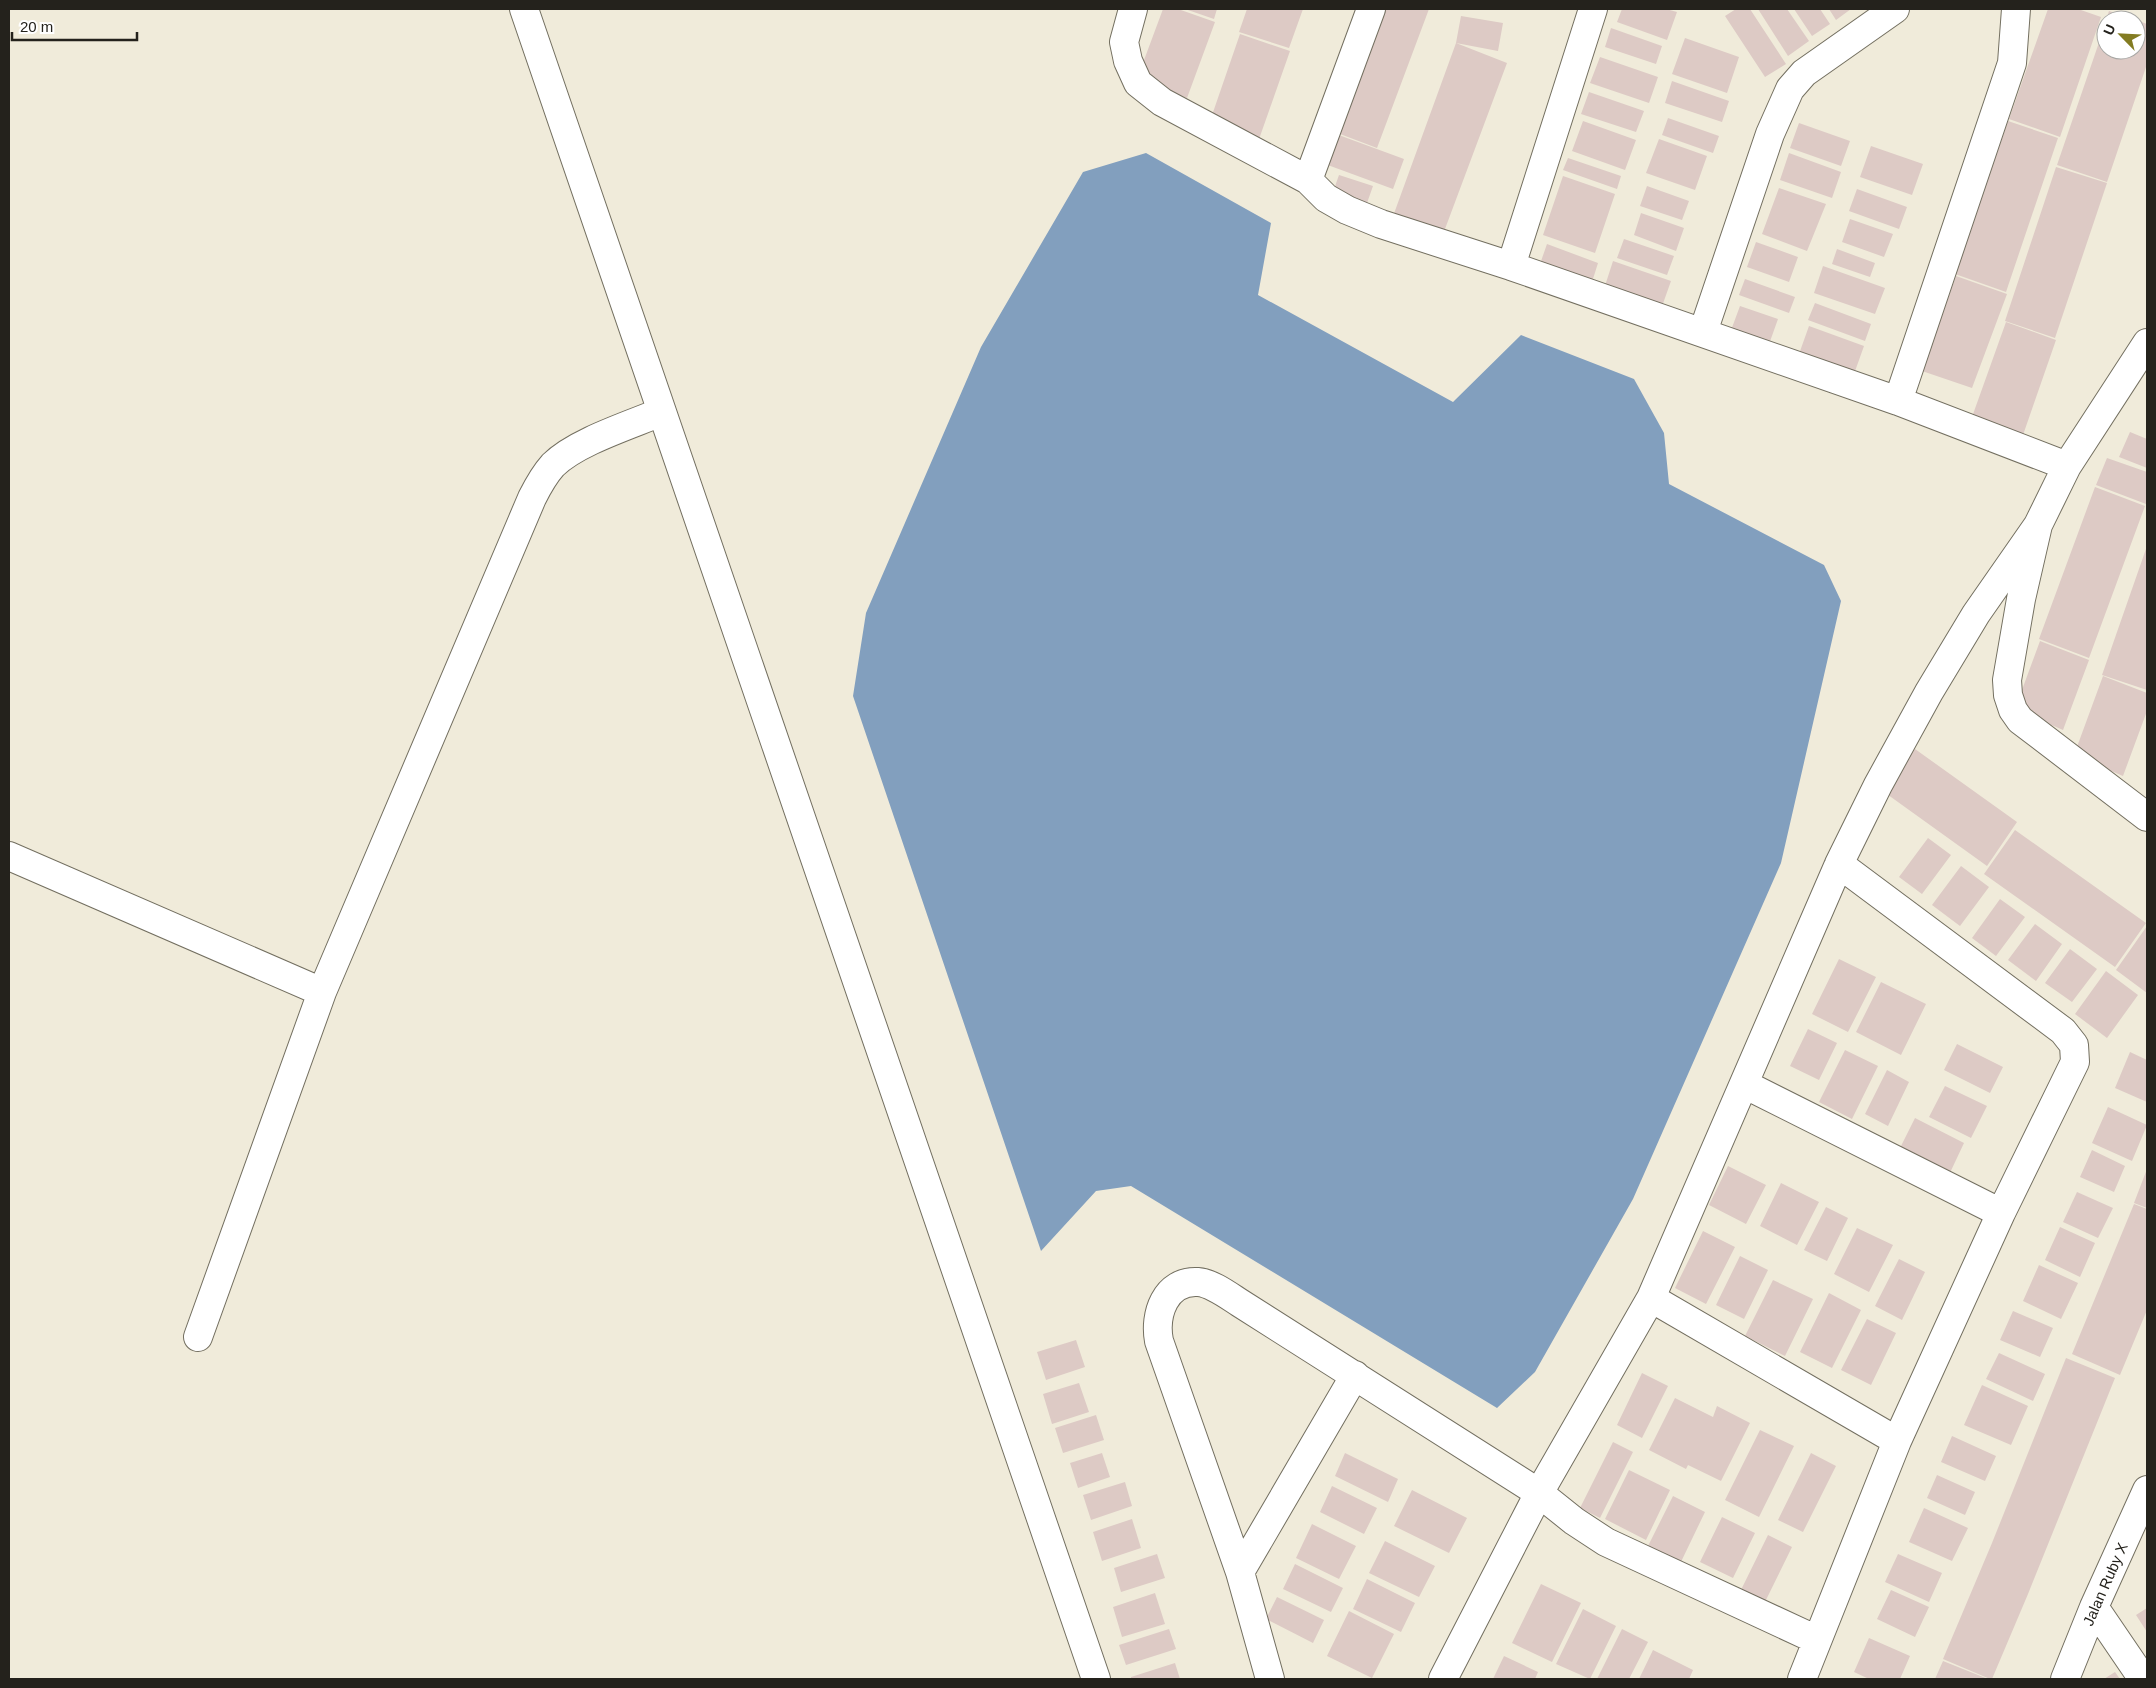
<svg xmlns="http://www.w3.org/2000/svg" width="2156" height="1688" font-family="Helvetica,sans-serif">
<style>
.water{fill:#829fbe}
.building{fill:#ddcac5}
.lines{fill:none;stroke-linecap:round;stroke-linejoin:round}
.minor-casing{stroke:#736f60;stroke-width:30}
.minor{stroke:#fff;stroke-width:28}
.labels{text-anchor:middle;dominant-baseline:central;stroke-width:4;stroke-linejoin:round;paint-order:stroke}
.street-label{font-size:15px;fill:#24221c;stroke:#fff}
</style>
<rect width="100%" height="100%" fill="#f0ebda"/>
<path class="water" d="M1146 153 1271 223 1258 295 1453 402 1521 335 1634 379 1664 433 1669 484 1824 565 1841 601 1781 863 1633 1199 1535 1372 1497 1408 1131 1186 1096 1191 1041 1251 853 696 866 613 981 347 1083 172Z"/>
<path class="building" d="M1163 9H1178L1215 22 1187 98 1137 79Z
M1185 9H1217L1214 19Z
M1247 9H1303L1289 48 1239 32Z
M1386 9H1429L1377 148 1340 134Z
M1622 9H1666L1677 12 1667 40 1617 22Z
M1736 9H1750L1786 64 1765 77 1725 16Z
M1758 9H1787L1809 41 1788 56Z
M1794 9H1820L1830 24 1812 36Z
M1829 9H1851L1836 20Z
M2048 9H2078L2101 17 2060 137 2009 119Z
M2109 11 2135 20H2106Z
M1461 16 1503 23 1498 51 1456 43 1507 63 1442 237 1392 219 1456 43Z
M2136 20 2147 24V64L2107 182 2057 165 2106 22V50H2136Z
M1611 28 1662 46 1656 64 1605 47Z
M1240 34 1290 51 1258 142 1210 121Z
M1685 38 1739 57 1727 93 1672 74Z
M1600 57 1658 77 1649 103 1590 83Z
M1672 81 1729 101 1722 122 1665 103Z
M1589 92 1644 111 1636 132 1581 114Z
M1668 118 1719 136 1713 153 1662 135Z
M1583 121 1636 140 1625 170 1572 151Z
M2008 121 2058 138 2006 292 1955 274Z
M1799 123 1850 141 1841 166 1790 148Z
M1336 134 1404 159 1393 189 1325 164Z
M1659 139 1707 156 1695 190 1646 173Z
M1871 146 1923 164 1912 195 1860 177Z
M1789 153 1841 172 1832 198 1780 180Z
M1568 158 1621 176 1617 189 1563 170Z
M2056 167 2107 183 2055 338 2005 321Z
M1339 175 1373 186 1367 203 1333 192Z
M1563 176 1615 194 1595 253 1543 235Z
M1647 186 1689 201 1682 220 1640 206Z
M1779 188 1826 204 1807 251 1762 234Z
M1857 189 1907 207 1899 229 1849 211Z
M1641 213 1684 228 1676 251 1634 235Z
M1850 219 1893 234 1884 257 1842 242Z
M1624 239 1674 256 1667 275 1617 258Z
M1756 242 1798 257 1789 282 1747 267Z
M1547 244 1598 263 1592 282 1540 264Z
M1837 249 1875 263 1870 277 1832 264Z
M1613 261 1671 281 1660 312 1603 292Z
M1823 266 1885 288 1875 314 1814 293Z
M1956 276 2007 294 1972 388 1922 371Z
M1745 279 1795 297 1789 313 1739 295Z
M1815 303 1871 324 1865 341 1808 320Z
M1740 306 1778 319 1768 347 1730 333Z
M2006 322 2056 340 2023 435 1972 417Z
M1809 326 1864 346 1854 374 1799 354Z
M2130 432 2147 439V468L2119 457Z
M2107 458 2147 472 2146 504 2096 485Z
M2095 487 2145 506 2089 658 2039 639Z
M2147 546V690L2102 675Z
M2040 641 2089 660 2063 730 2015 709Z
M2103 676 2147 693V711L2123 776 2074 755Z
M1915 749 2017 822 1987 866 1884 792Z
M2015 830 2146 923 2115 967 1984 874Z
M1928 838 1951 855 1922 894 1899 877Z
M1961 866 1989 887 1960 926 1932 905Z
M2000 899 2025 917 1996 956 1972 938Z
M2035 924 2062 944 2036 981 2008 960Z
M2147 926V993L2116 970Z
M2070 949 2097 969 2072 1002 2045 983Z
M1839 959 1876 977 1848 1032 1812 1014Z
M2106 971 2138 995 2107 1038 2075 1014Z
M1881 982 1926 1004 1901 1055 1856 1032Z
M1808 1029 1837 1043 1819 1080 1790 1066Z
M1957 1044 2003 1067 1990 1093 1944 1070Z
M1845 1050 1878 1066 1852 1119 1819 1102Z
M2130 1052 2147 1060V1102L2115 1088Z
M1887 1070 1909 1082 1888 1126 1865 1114Z
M1945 1086 1987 1106 1971 1138 1929 1117Z
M2108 1107 2147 1125 2132 1161 2092 1143Z
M1915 1118 1964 1143 1948 1177 1898 1152Z
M2092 1150 2125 1166 2114 1192 2080 1177Z
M1728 1166 1766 1185 1746 1224 1709 1205Z
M2147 1169V1208L2134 1203Z
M1781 1183 1819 1202 1797 1245 1760 1226Z
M2077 1192 2113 1208 2098 1238 2063 1222Z
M2134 1204 2147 1209V1310L2120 1375 2072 1354Z
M1826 1207 1848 1218 1827 1261 1804 1250Z
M2060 1227 2095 1243 2080 1277 2045 1260Z
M1857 1228 1893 1245 1869 1292 1834 1274Z
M1703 1231 1735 1247 1706 1304 1675 1288Z
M1740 1256 1768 1270 1744 1319 1716 1305Z
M1899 1259 1925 1272 1902 1320 1875 1306Z
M2039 1265 2078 1283 2061 1319 2023 1301Z
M1773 1280 1813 1299 1785 1356 1745 1336Z
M1829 1293 1861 1310 1832 1368 1800 1352Z
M2013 1311 2053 1328 2040 1357 2000 1340Z
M1867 1319 1896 1333 1871 1385 1841 1370Z
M1076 1340 1085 1367 1046 1380 1037 1352Z
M1999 1353 2045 1374 2033 1401 1986 1379Z
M2066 1358 2115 1378 2028 1594 1992 1679H1990L1943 1659 1992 1543Z
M1642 1373 1668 1386 1642 1438 1617 1425Z
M1079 1383 1089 1412 1052 1424 1043 1394Z
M1982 1385 2028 1406 2011 1445 1964 1425Z
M1675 1398 1713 1417 1717 1406 1750 1423 1721 1481 1688 1465 1686 1469 1649 1450Z
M1096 1415 1104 1440 1063 1453 1055 1428Z
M1760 1430 1794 1446 1759 1517 1725 1500Z
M1952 1436 1996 1456 1985 1481 1941 1462Z
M1613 1442 1633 1452 1600 1518 1580 1508Z
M1102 1453 1110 1477 1078 1488 1070 1463Z
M1345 1453 1398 1479 1388 1502 1335 1476Z
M1811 1453 1836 1466 1803 1532 1778 1520Z
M1629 1470 1670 1490 1646 1540 1605 1519Z
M1937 1475 1975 1492 1965 1515 1927 1498Z
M1125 1482 1132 1506 1091 1520 1083 1495Z
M1332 1486 1377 1508 1364 1534 1320 1512Z
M1412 1490 1467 1518 1449 1553 1394 1526Z
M1673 1496 1705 1512 1679 1566 1646 1550Z
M1924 1508 1968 1528 1952 1561 1909 1542Z
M1722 1517 1755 1533 1733 1578 1700 1562Z
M1132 1519 1141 1548 1102 1561 1093 1532Z
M1312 1524 1356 1546 1339 1579 1296 1558Z
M1768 1535 1792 1547 1763 1606 1739 1594Z
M1385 1541 1435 1566 1419 1597 1369 1573Z
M1157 1554 1165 1578 1121 1592 1114 1568Z
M1898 1554 1942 1573 1929 1602 1885 1582Z
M1295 1564 1343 1588 1331 1612 1283 1589Z
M1367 1579 1415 1603 1401 1632 1353 1609Z
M1541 1584 1581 1603 1552 1662 1512 1643Z
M1891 1590 1929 1607 1915 1637 1877 1619Z
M1155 1593 1165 1624 1122 1637 1113 1607Z
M1277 1597 1324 1620 1313 1643 1266 1619Z
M2147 1608V1632L2136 1615Z
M1583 1609 1616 1626 1590 1679 1556 1664Z
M1349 1611 1394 1634 1372 1678 1327 1656Z
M1169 1629 1176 1649 1126 1665 1119 1645Z
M1622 1629 1648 1642 1629 1679H1597Z
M1869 1638 1910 1656 1900 1679H1869L1854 1672Z
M1653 1650 1693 1670 1689 1679H1639Z
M1504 1656 1538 1672 1535 1679H1493Z
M1943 1661 1988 1679H1935Z
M1175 1663 1180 1679H1131V1677Z
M2115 1672 2120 1679H2104Z"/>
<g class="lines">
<g class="minor-casing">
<path id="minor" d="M524 9 1096 1679
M1133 9 1124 42 1128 61 1138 83 1162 102 1308 180 1326 198 1347 210 1381 224 1511 266 1898 401 2067 466
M1308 180 1371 9
M1511 266 1593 9
M1703 332 1770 134 1790 89 1804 73 1895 9
M2147 343 2067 466 2038 525 2021 599 2007 680 2008 695 2013 710 2020 720 2147 817
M1898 401 2012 63 2016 9
M9 856 322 992 532 498C538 486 544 475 553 465 576 442 630 425 661 412
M1744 1084 2001 1213
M1651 1298 1897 1441
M198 1337 322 992
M1240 1572 1355 1375
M2094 1607 2143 1679
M1270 1679 1240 1572 1159 1341C1154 1315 1165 1280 1198 1282 1212 1283 1229 1296 1240 1303L1539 1493 1574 1521 1606 1542 1817 1640
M1443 1679 1539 1493 1651 1298 1839 864 1878 785 1929 692 1976 614 2038 525
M1802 1679 1897 1441 2001 1213 2075 1062 2074 1045 2063 1031 1839 864
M2065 1679 2094 1607 2147 1490"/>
</g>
<use href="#minor" class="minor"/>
</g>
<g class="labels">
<g class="street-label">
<text transform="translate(2105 1584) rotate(-66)">Jalan Ruby X</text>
</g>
</g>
<rect width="2156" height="1688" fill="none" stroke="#24221c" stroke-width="20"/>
<g transform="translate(2121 35) rotate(294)"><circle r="24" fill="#ffffff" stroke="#a7a7a4"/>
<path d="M0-4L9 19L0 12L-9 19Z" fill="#837c22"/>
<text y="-8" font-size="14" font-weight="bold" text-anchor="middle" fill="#24221c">U</text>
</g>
<path d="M12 32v8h125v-8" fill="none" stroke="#24221c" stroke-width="2.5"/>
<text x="20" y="32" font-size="15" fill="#24221c" stroke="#ffffff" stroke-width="4" paint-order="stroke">20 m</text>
</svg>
